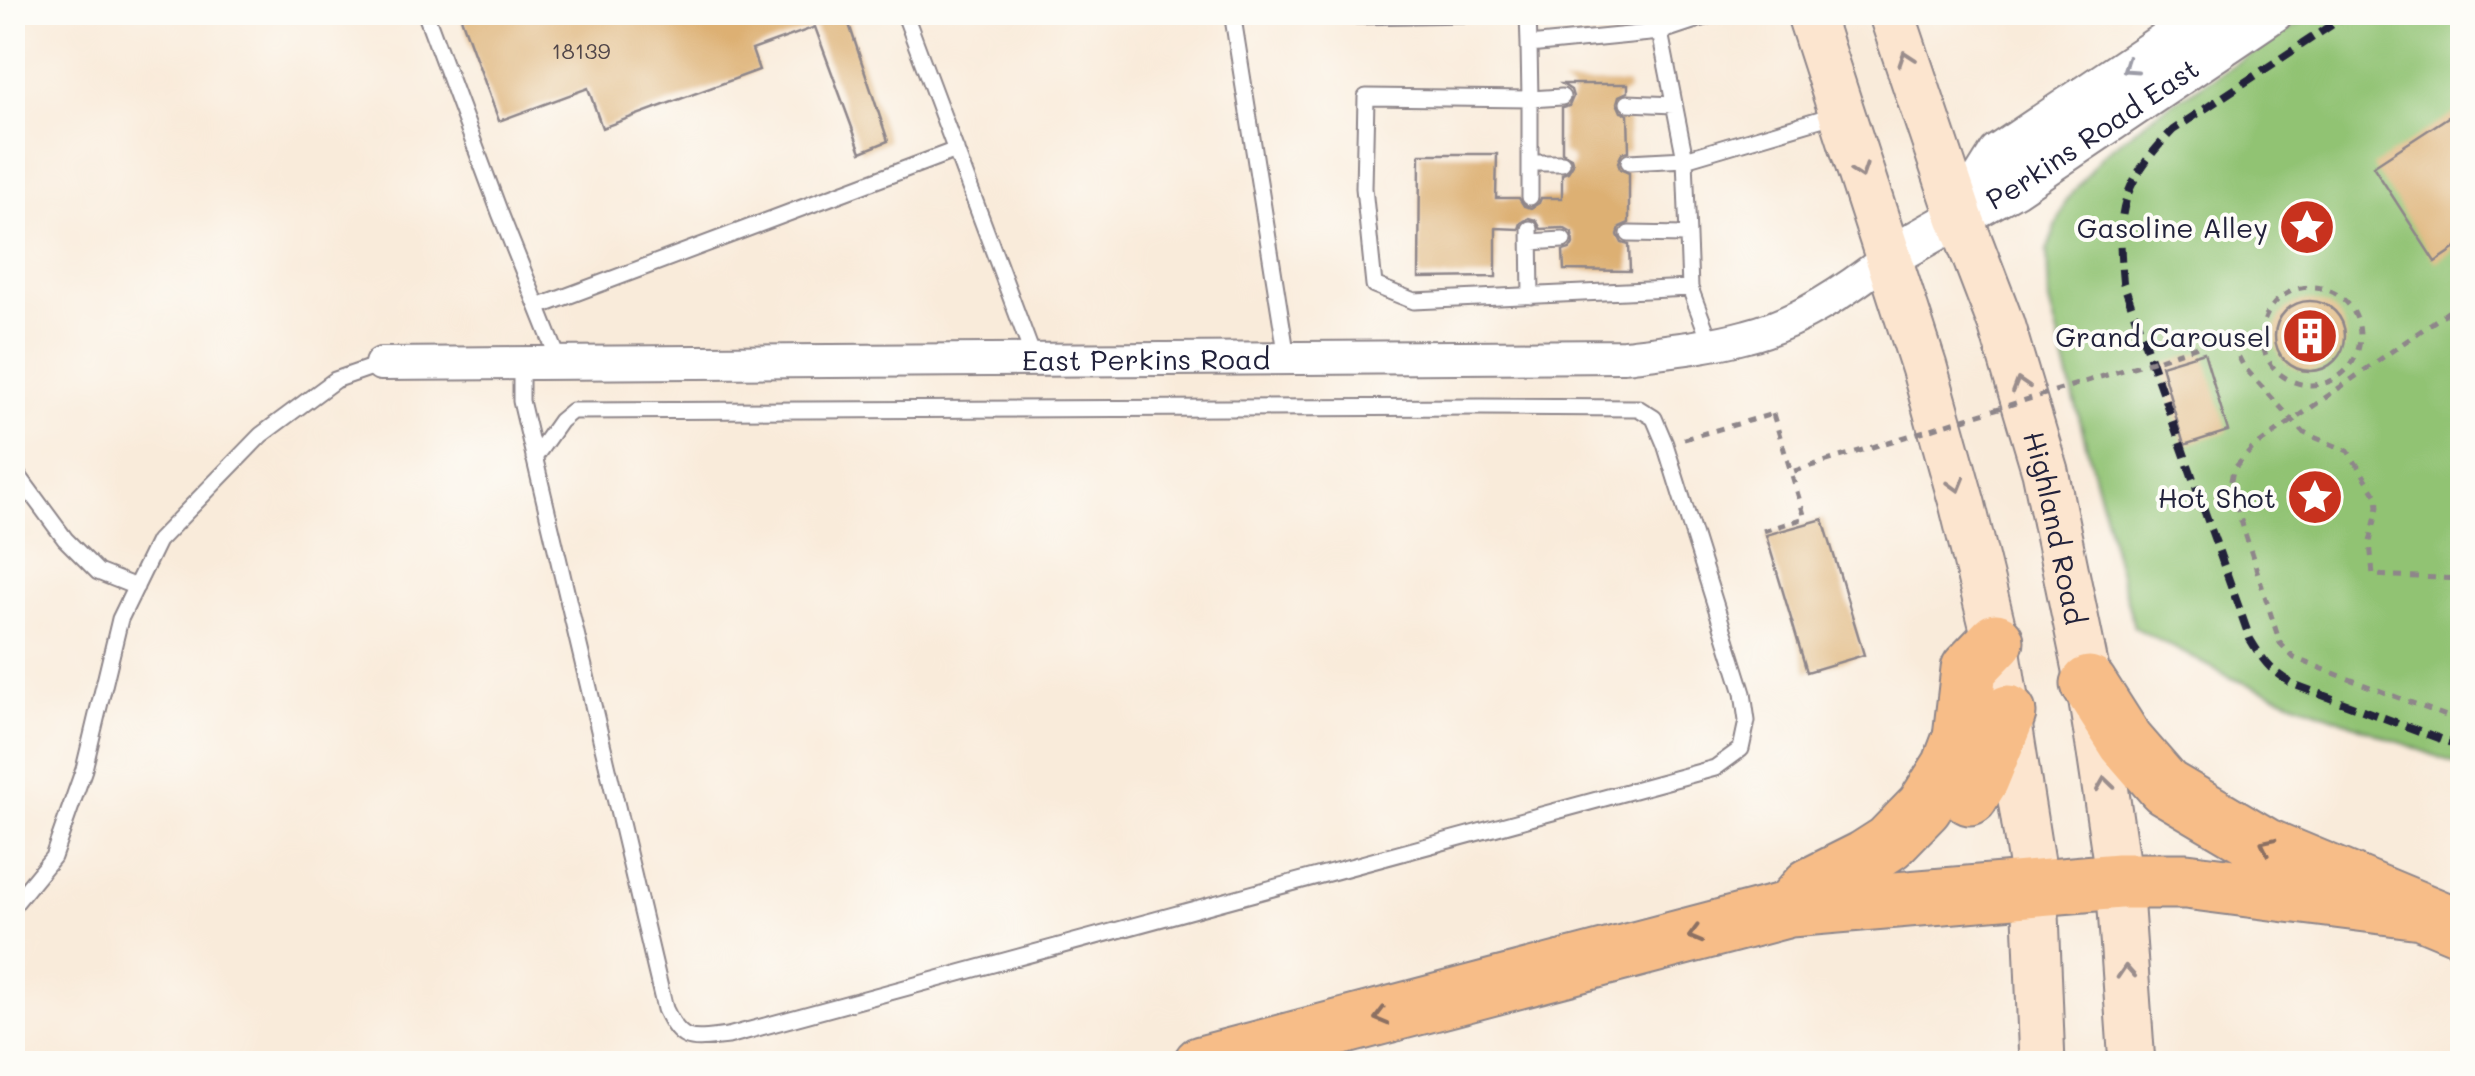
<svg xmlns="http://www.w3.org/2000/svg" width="2475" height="1076" font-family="Mali,sans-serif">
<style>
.green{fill:#91c373;stroke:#5a7257;stroke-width:2.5}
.building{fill:#ddb073}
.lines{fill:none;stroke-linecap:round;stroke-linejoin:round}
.service-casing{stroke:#8e868a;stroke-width:19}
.minor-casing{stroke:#8e868a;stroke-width:36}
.tertiary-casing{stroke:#8e868a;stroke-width:44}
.secondary-casing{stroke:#8e868a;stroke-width:49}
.motorway-casing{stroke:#8e868a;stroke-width:59}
.path{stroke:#8e868a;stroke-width:5;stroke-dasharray:8 8;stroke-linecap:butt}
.service{stroke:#fff;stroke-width:15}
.minor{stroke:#fff;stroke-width:32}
.tertiary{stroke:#fff;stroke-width:40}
.secondary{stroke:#fce5cf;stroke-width:45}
.motorway{stroke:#f7bd88;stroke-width:55}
.rail{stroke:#22223b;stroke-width:8;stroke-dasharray:15 8;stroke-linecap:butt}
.path-bridge{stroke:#8e868a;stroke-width:5;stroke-dasharray:8 8;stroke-linecap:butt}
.oneway{stroke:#9a8d8c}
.oneway2{stroke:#9c9ca7}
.oneway3{stroke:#8c7062}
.labels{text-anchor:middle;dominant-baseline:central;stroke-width:8;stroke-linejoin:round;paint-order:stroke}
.number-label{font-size:22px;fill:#514649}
.street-label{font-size:28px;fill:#22223b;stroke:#fdfcf7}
.poi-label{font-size:28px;fill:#22223b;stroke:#fdfcf7;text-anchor:end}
</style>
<rect width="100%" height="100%" fill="#fdfcf7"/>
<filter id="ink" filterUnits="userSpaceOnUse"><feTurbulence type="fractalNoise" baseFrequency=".01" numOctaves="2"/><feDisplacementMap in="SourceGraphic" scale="20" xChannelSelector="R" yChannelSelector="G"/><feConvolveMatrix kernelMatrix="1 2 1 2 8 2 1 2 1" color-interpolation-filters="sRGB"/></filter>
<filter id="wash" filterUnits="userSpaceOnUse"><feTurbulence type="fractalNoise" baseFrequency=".0048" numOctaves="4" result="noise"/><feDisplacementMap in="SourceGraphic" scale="40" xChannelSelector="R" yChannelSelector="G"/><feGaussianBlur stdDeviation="2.25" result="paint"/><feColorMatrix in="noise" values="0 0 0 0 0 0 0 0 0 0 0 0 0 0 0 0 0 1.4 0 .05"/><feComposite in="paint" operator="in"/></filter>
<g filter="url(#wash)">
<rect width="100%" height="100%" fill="#f9ebda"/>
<path class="green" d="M2316 13H2462V766L2232 678 2134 627 2049 302 2047 251 2065 203 2102 155 2158 112Z"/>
<g id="blocks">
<path class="building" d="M459 12H845L888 141 861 152 815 27 752 50 759 70 602 128 588 88 499 121Z
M1562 84H1628V92L1619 96 1617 103 1621 112 1628 114 1629 151 1622 153 1618 162 1620 169 1629 173V223L1620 227 1618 235 1622 243 1629 245 1630 271 1564 270 1563 251 1570 249 1573 244 1572 233 1563 228 1541 229 1536 220 1529 218 1521 223 1519 229 1496 228V277L1419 278 1420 154H1497L1496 198H1519L1524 206 1531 208 1539 203 1541 198H1562V174L1568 172 1573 164 1571 157 1562 152V108L1569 106 1573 97 1571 90Z
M2462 108V244L2435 262 2373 166Z
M2275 336a35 35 0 1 1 70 0a35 35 0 1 1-70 0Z
M2204 352 2228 431 2184 445 2161 365Z
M1823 519 1864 655 1807 672 1766 535Z"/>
</g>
</g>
<g filter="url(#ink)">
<use href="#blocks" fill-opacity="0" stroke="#8e868a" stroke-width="2.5"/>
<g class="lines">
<g class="service-casing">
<path id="service" d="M425 12 500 213 560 363
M904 12 1034 359
M1232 12 1287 358
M1720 12 1660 32 1685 159 1837 114
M1357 16 1528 13 1529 45
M1660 32 1529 45 1530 99 1366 97 1364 188 1374 285 1414 301 1690 288
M1628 103 1674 105
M1629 162 1685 159 1690 288 1711 344
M1530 163H1562
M1530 197V99L1562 97
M1530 229 1531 296
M1629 234 1686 235
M1530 242 1563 240
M538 307 956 150
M521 363V401L665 1009C682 1045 691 1040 728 1036L1715 768 1741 749 1747 721 1743 693 1665 444 1654 418 1638 408 1481 407 572 411 560 421 534 458
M12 467 65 539 98 572 136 587
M12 907 53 857 84 769 120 619 158 541 261 435 335 380 381 364"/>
</g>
<g class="minor-casing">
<g id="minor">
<path id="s1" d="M381 364 1624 356C1665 351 1707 347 1747 336 1799 323 1847 290 1889 257"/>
</g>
</g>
<g class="tertiary-casing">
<g id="tertiary">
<path d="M1962 213 1999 154 2210 12"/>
<path id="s2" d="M1889 257 2015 186 2273 12"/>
</g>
</g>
<g class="secondary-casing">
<g id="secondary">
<path d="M1809 12 1924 367 1962 503 1996 641 2035 888 2042 1064"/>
<path id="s3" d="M1891 12 1960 217 2001 324 2045 471 2089 684 2100 752 2119 881 2132 1064"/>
</g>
</g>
<g class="motorway-casing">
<path id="motorway" d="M2089 684 2126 742 2165 787 2265 846 2462 928
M1970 797 1981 779 2008 713
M1794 904 1810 886 1864 859 1889 843 1924 807 1950 766 1961 737 1969 669 1996 641
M1201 1064 1790 909 2119 881H2186L2421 911"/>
</g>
<path class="path" d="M2262 336a49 49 0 1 1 98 0a49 49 0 1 1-98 0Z
M2462 302 2252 449 2233 470 2230 486 2280 643 2294 658 2462 722
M2159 359 2228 336 2244 367 2304 433 2348 451 2377 496 2378 507 2370 542 2373 575 2462 579
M1684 439 1773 414
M1763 531 1805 518 1791 472"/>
<use href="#service" class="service"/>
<use href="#minor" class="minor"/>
<use href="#tertiary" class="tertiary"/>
<use href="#secondary" class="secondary"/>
<use href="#motorway" class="motorway"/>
<path class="rail" d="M2351 12 2173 130C2122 183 2116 210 2123 282L2250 639C2264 662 2271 672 2295 685L2462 747"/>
<path class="path-bridge" d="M1773 414 1791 472 2159 359"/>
</g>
<defs><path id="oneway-chevron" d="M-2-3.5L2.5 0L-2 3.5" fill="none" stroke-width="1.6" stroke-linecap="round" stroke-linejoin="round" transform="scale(2.5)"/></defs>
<g class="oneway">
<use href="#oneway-chevron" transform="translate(1906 58) rotate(-109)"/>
<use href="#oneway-chevron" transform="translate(1860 172) rotate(71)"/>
<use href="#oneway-chevron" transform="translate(2020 385) rotate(-107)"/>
<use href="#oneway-chevron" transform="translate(1957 485) rotate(74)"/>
<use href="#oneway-chevron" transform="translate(2105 784) rotate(-98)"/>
<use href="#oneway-chevron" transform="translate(2126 972) rotate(-94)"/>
</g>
<use class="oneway2" href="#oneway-chevron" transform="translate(2129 67) rotate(146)"/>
<g class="oneway3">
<use href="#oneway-chevron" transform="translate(2267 845) rotate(-154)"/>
<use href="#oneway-chevron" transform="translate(1695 935) rotate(165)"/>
<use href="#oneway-chevron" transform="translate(1381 1017) rotate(165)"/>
</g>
</g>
<defs>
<g id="sight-disc" transform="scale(2.875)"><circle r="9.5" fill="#c8321e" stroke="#fdfcf7"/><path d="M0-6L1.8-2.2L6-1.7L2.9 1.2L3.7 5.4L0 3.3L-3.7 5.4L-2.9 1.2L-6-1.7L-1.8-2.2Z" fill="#fff"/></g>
<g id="building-disc" transform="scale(2.875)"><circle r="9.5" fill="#c8321e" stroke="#fdfcf7"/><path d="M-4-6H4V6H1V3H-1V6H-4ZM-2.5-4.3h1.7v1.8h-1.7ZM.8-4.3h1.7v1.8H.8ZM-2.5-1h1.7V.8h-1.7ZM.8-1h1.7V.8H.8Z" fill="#fff"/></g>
</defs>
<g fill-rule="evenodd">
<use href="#sight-disc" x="2307" y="227"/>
<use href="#building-disc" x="2310" y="336"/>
<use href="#sight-disc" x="2315" y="497"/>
</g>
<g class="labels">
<g class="number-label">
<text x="581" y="50">18139</text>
</g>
<g class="street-label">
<text stroke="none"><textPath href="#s2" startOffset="238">Perkins Road East</textPath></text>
<text stroke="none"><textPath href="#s1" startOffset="765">East Perkins Road</textPath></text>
<text stroke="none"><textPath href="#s3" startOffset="542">Highland Road</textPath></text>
</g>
<g class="poi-label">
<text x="2268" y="227">Gasoline Alley</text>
<text x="2271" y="336">Grand Carousel</text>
<text x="2276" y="497">Hot Shot</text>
</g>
</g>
<rect width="2475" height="1076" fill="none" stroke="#fdfcf7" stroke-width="50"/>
</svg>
